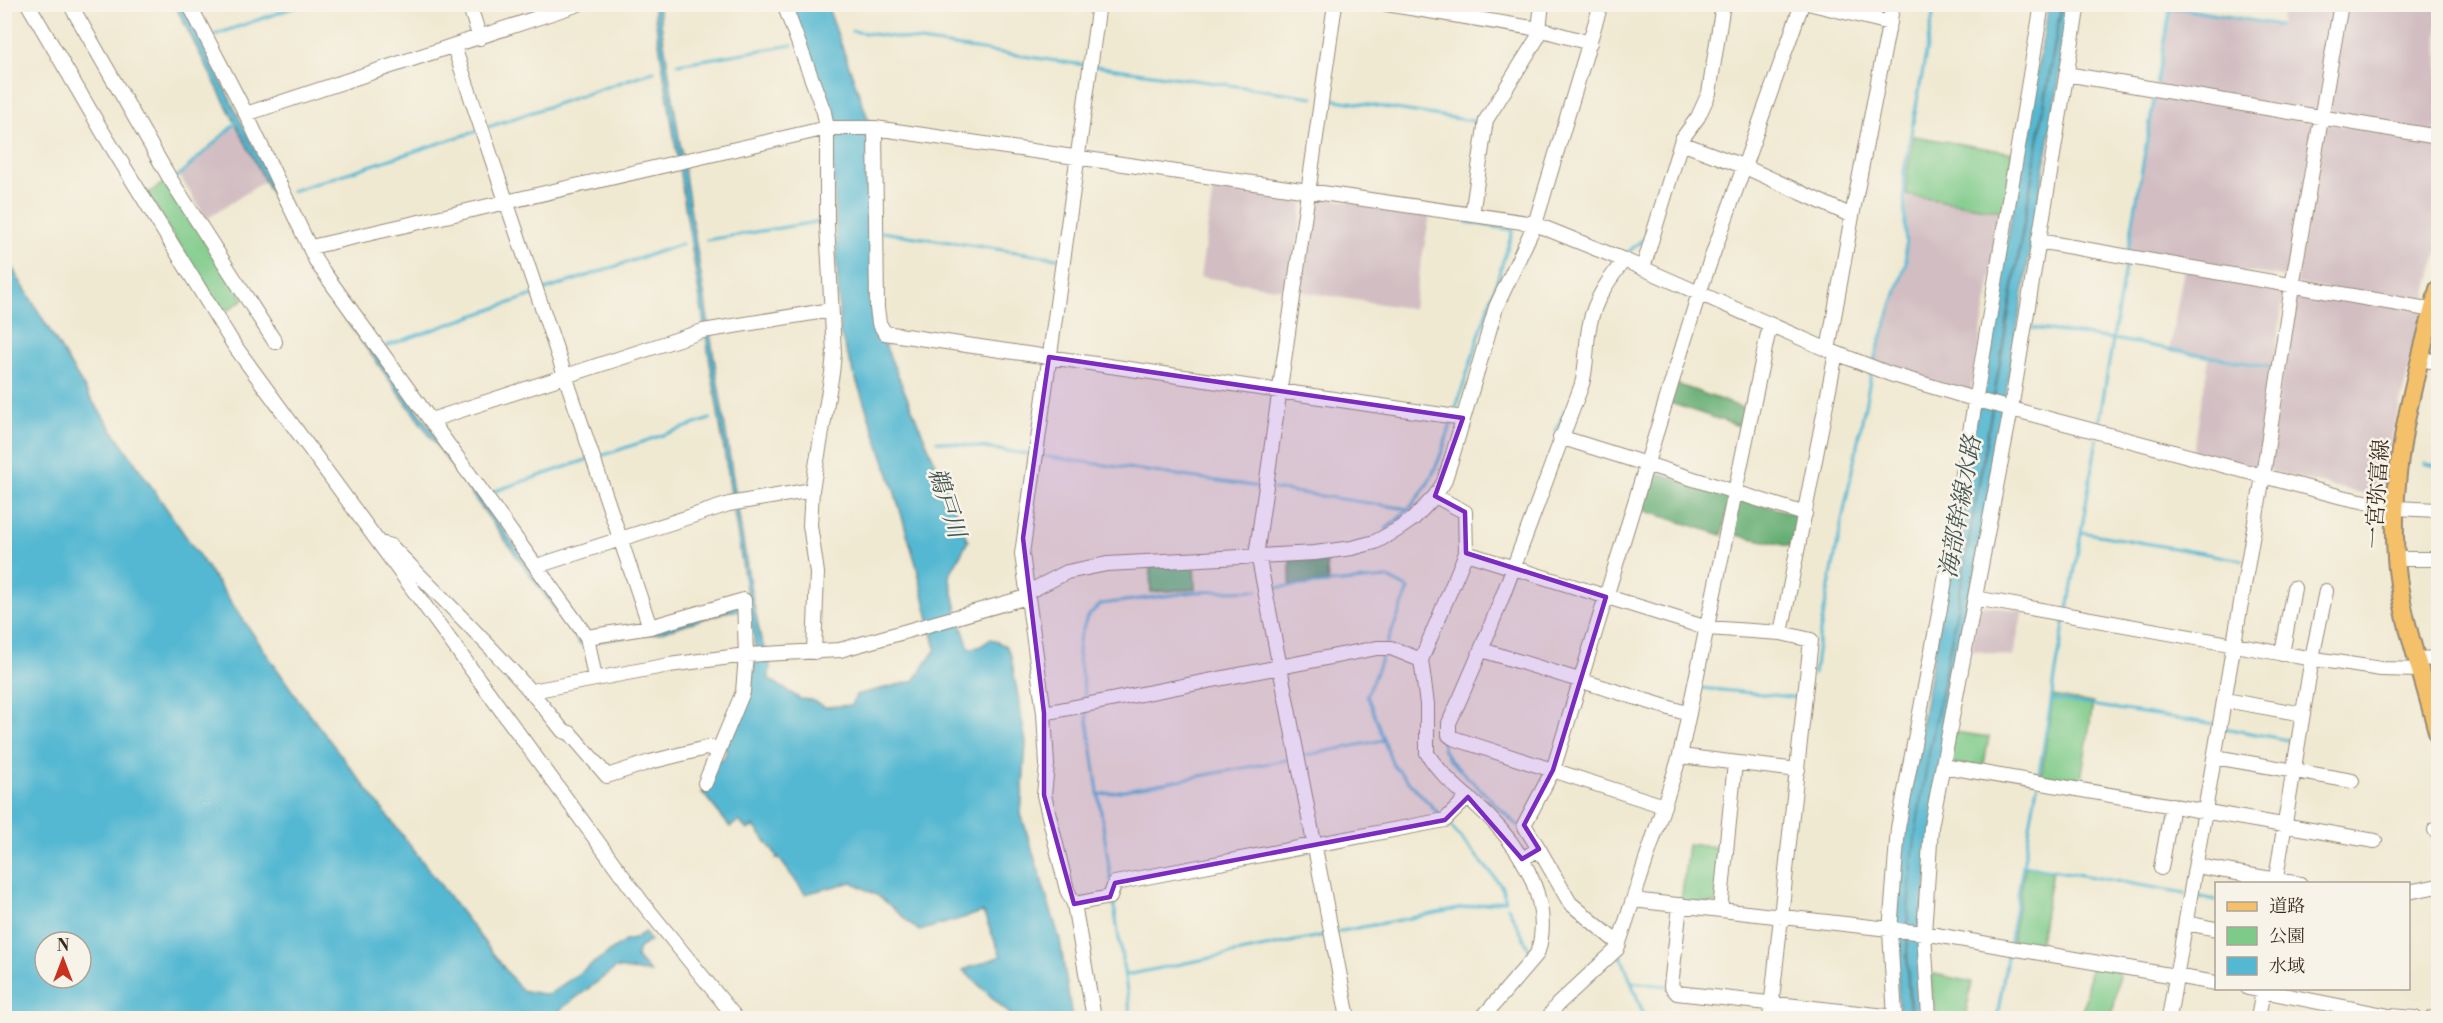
<svg xmlns="http://www.w3.org/2000/svg" width="2443" height="1023" font-family="'Libre Bodoni','Noto Serif JP',serif">
<style>
.industrial{fill:#d2bec2}
.green{fill:#7dca89;stroke:#5c7a54;stroke-width:1.5}
.forest{fill:#66ae75;stroke:#506c4a;stroke-width:1.5}
.water{fill:#54b8d2;stroke:#487178;stroke-width:1.5;fill-rule:evenodd}
.lines{fill:none;stroke-linecap:round;stroke-linejoin:round}
.stream{stroke:#54b8d2;stroke-width:3}
.minor-casing{stroke:#968a78;stroke-width:16}
.major-casing{stroke:#968a78;stroke-width:20}
.minor{stroke:#fff;stroke-width:14}
.major{stroke:#f4c16a;stroke-width:16}
.marked{fill:#7b2cbf;fill-opacity:0.2;stroke:#7b2cbf;stroke-width:4.5;stroke-linejoin:round}
.labels{text-anchor:middle;dominant-baseline:central;stroke-width:5;stroke-linejoin:round;paint-order:stroke}
.street-label{font-size:22px;fill:#3b2a1e;stroke:#f7f3e8}
.water-label{font-size:24px;font-style:italic;fill:#425554;stroke:#f7f3e8}
</style>
<rect width="100%" height="100%" fill="#f7f3e8"/>
<filter id="ink" filterUnits="userSpaceOnUse"><feTurbulence type="fractalNoise" baseFrequency=".0167" numOctaves="2"/><feDisplacementMap in="SourceGraphic" scale="12" xChannelSelector="R" yChannelSelector="G"/><feConvolveMatrix kernelMatrix="1 2 1 2 8 2 1 2 1" color-interpolation-filters="sRGB"/></filter>
<filter id="wash" filterUnits="userSpaceOnUse"><feTurbulence type="fractalNoise" baseFrequency=".008" numOctaves="4" result="noise"/><feDisplacementMap in="SourceGraphic" scale="24" xChannelSelector="R" yChannelSelector="G"/><feGaussianBlur stdDeviation="1.35" result="paint"/><feColorMatrix in="noise" values="0 0 0 0 0 0 0 0 0 0 0 0 0 0 0 0 0 1.4 0 .05"/><feComposite in="paint" operator="in"/></filter>
<g filter="url(#wash)">
<rect width="100%" height="100%" fill="#f0e9d2"/>
<path class="industrial" d="M2284 5H2335L2318 112 2158 87 2172 8 2280 27Z
M2344 5H2438V136L2324 116Z
M2156 92 2311 119 2315 126 2289 278 2129 254Z
M237 122 266 180 207 219 179 175Z
M2324 123 2438 141V250L2424 305 2296 284Z
M1214 183 1304 196 1290 290 1200 277Z
M1907 195 2003 211 1970 394 1874 362 1907 264Z
M1321 197 1430 214 1413 309 1298 291 1312 202Z
M2184 269 2285 287 2259 467 2255 470 2193 452 2209 358 2169 351Z
M2296 291 2424 310 2390 443 2385 493 2378 497 2266 470Z
M1979 605 2023 611 2013 657 1971 650Z"/>
<path class="green" d="M1914 136 2014 153 2003 211 1907 195V172Z
M168 180 244 299 222 314 147 194Z
M1194 563 1195 589 1151 592 1150 564Z
M2053 696 2093 703 2080 786 2041 779Z
M1954 732 1989 737 1983 769 1949 763Z
M1688 844 1724 848 1719 903H1681Z
M2025 866 2052 871 2038 952 2011 947Z
M2091 964 2120 969 2112 1018H2082Z
M1934 974 1972 982 1965 1018H1934L1931 976Z"/>
<path class="forest" d="M1674 383 1749 410 1745 428 1667 402Z
M1647 470 1730 497 1722 535 1636 508Z
M1737 499 1798 514 1794 547 1731 534Z
M1326 555 1328 582 1290 585V557Z"/>
<path class="water" d="M175 5H182L185 9 311 262 582 639 748 600 653 5H658L751 591 761 640 770 663 769 679 800 699 812 700 824 707 852 705 856 695 914 681 936 649 916 564 892 483 840 333 832 136 789 5H827L869 122 876 324 968 541 949 576 959 619 969 648 979 647 991 639 1006 646 1011 656 1026 743 1021 814 1060 940 1072 1018H1014L963 970 1001 956 983 912 919 931 880 897 852 882 805 894 779 858H776L777 856 754 826 747 830 739 821 730 827 702 792 705 791 717 760H723L727 750 724 747C735 721 751 693 754 664 757 646 752 627 748 609L725 612 658 633 580 644 311 271Z
M2049 5H2061C2027 203 1993 402 1958 600 1934 741 1895 874 1910 1018H1899L1895 895 1903 828Z
M2062 5H2072L1970 605 1919 933 1923 1018H1912C1894 876 1935 739 1959 600 1994 402 2028 203 2062 5Z
M5 256 89 396 297 698 521 990 548 995 625 941 634 939 645 932 650 941 639 948 636 957 651 973 616 968 561 1009 559 1018H5ZM45 942H81V978H45Z"/>
<g class="lines">
<path class="stream" d="M2171 7 2279 25
M852 31 1084 65
M214 35 304 4
M678 64 792 45
M1095 66 1313 97
M2157 85 2171 4
M1330 99 1480 122
M485 128 654 71
M176 178 237 122
M292 191 477 131
M882 232 1057 258
M707 240 822 221
M2128 251 2155 93
M1627 253 1646 237
M542 291 682 244
M2032 328 2113 339 2275 368
M386 346 533 295
M1874 360 1906 263 1904 172 1935 4
M1456 408 1513 230 1467 222
M2099 423 2126 261
M1556 430 1566 409
M937 441 1027 454
M1042 456 1260 487
M598 457 710 419
M2425 464 2438 466
M1273 489 1409 509
M492 492 589 459
M1386 529C1426 499 1437 470 1451 424
M2081 532 2242 560
M1270 588 1388 578 1409 589 1387 643
M2068 609 2097 439
M1384 652 1367 695 1393 765 1441 816
M1814 674 1819 637 1871 375
M1701 688 1801 698
M2051 699 2215 724
M1086 700 1078 653 1079 640 1087 617 1101 604 1196 592 1257 590
M1086 710 1111 880
M2224 728 2293 741
M1443 733V749L1451 761 1519 827
M1302 756 1384 740
M2038 778 2065 619
M1098 795 1292 759
M2023 865 2185 893
M2196 896 2216 900
M1113 899 1131 1018
M1508 907 1530 951 1529 953
M1336 932 1506 900 1501 885 1449 824
M2009 945 2037 786
M1620 953 1645 1018
M1126 975 1325 935
M1631 982 1667 986
M1997 1018 2008 951"/>
</g>
</g>
<g filter="url(#ink)">
<g class="lines">
<g class="minor-casing">
<path id="minor" d="M28 4 102 131 234 345 641 901 736 1018
M70 4 169 177 275 342
M189 4 246 114 317 263 587 637 595 678
M469 4 480 38
M784 4 824 112 827 128V224L834 353 832 373 812 490 810 525 817 573 814 652
M1335 4 1257 549 1348 1018
M1386 4 1539 29 1590 43
M1812 4 1890 23
M1539 29 1542 4
M454 47 650 627
M2066 74 2438 137
M246 114 579 4
M875 128 877 308 879 323 885 333 1463 418
M1681 143 1743 166 1852 216
M1472 215 1486 120 1538 37 1540 30
M2038 241 2433 310
M311 247 827 128H875L1535 224 1624 260 1828 350 1890 374 1974 399 2342 497 2395 508 2438 510
M1624 260C1609 280 1595 298 1590 323 1585 344 1588 367 1581 387 1538 499 1500 613 1449 723V735L1453 738 1664 806
M1643 268 1682 139 1698 117 1709 93 1723 4
M1828 350 1852 216 1893 4
M2420 359 2438 362
M431 420 703 331 831 310
M1560 437 1805 514
M1435 496 1465 512 1466 553 1421 660 1427 704V753C1442 778 1469 797 1489 817 1523 851 1554 905 1537 954L1482 1018
M380 543 391 546C450 607 511 664 563 731L570 733 607 776 650 762 710 747 719 750
M1466 553 1707 628 1781 633 1811 640 1770 1018
M2396 559H2438
M537 566 729 504 812 490
M1028 592 1067 572 1107 564 1315 553 1352 548 1375 542 1397 530 1413 519 1435 496 1444 482 1452 457 1496 307 1535 224 1601 4
M1975 598 2296 656 2381 669 2421 670
M1781 633 1836 353
M587 637 650 627 744 600 746 655 743 692 705 783
M1482 650 1689 714
M2282 654 2294 588
M2418 659 2438 658
M532 691 669 665 746 655 840 650 1027 597
M2225 700 2303 714
M1044 713 1377 648H1391L1421 660
M1680 756 1798 770
M2215 757 2352 781
M1943 766 2375 841
M2435 830 2438 834
M1539 849 1570 903 1619 944
M1522 859 1539 849 1524 825 1553 770 1699 293 1802 4
M2197 866 2300 884
M2161 868 2172 805
M2275 884 2312 658 2326 591
M2408 892 2438 886
M1633 900 1924 933 2216 983
M1074 904 1110 897 1115 883 1445 820 1468 797
M1680 905 1671 986 1677 993 1895 1017
M1720 910 1735 763
M2186 923 2216 929
M2248 988 2389 1016 2415 1018
M1094 1018 1074 904 1067 890 1044 795 1047 765 1044 713 1022 554 1099 4
M1548 1018 1557 1005 1617 949 1680 756 1770 324
M1895 1018 1890 931 1898 828 1942 598 2042 4
M1929 1018 1924 933 1931 827 2011 409 2078 4
M2169 1018 2263 476 2292 286 2341 4
M2258 1018 2263 991
M2432 1018H2438"/>
</g>
<g class="major-casing">
<path id="major" d="M2438 289C2415 377 2389 467 2396 558 2400 618 2424 677 2438 736"/>
</g>
<use href="#minor" class="minor"/>
<use href="#major" class="major"/>
</g>
</g>
<path class="marked" d="M1049 357 1463 418 1435 496 1465 512 1466 553 1606 597 1553 770 1524 825 1539 849 1522 859 1468 797 1445 820 1115 883 1110 897 1074 904 1044 795V713L1023 538Z"/>
<g class="labels">
<g class="street-label">
<text transform="translate(2378 494) rotate(-86)">一宮弥富線</text>
</g>
<g class="water-label">
<text transform="translate(946 503) rotate(72)">鵜戸川</text>
<text transform="translate(1961 507) rotate(-80)">海部幹線水路</text>
</g>
</g>
<rect width="2443" height="1023" fill="none" stroke="#f7f3e8" stroke-width="24"/>
<rect x="2215" y="882" width="195" height="108" fill="#f7f3e8" stroke="#aca397" stroke-width="1.5"/>
<rect x="2227" y="902" width="30" height="9" fill="#f4c16a" stroke="#aca397" stroke-width="1.5"/>
<text x="2269" y="912" font-size="18" fill="#3b2a1e">道路</text>
<rect x="2227" y="927" width="30" height="18" fill="#7dca89" stroke="#aca397" stroke-width="1.5"/>
<text x="2269" y="942" font-size="18" fill="#3b2a1e">公園</text>
<rect x="2227" y="957" width="30" height="18" fill="#54b8d2" stroke="#aca397" stroke-width="1.5"/>
<text x="2269" y="972" font-size="18" fill="#3b2a1e">水域</text>
<g transform="translate(63 960)"><circle r="28" fill="#f7f3e8" stroke="#aca397" stroke-width="1.5"/>
<path d="M0-4.5L10 22L0 15L-10 22Z" fill="#c8321e"/>
<text y="-9" font-size="16" font-weight="bold" text-anchor="middle" fill="#3b2a1e">N</text>
</g>
</svg>
